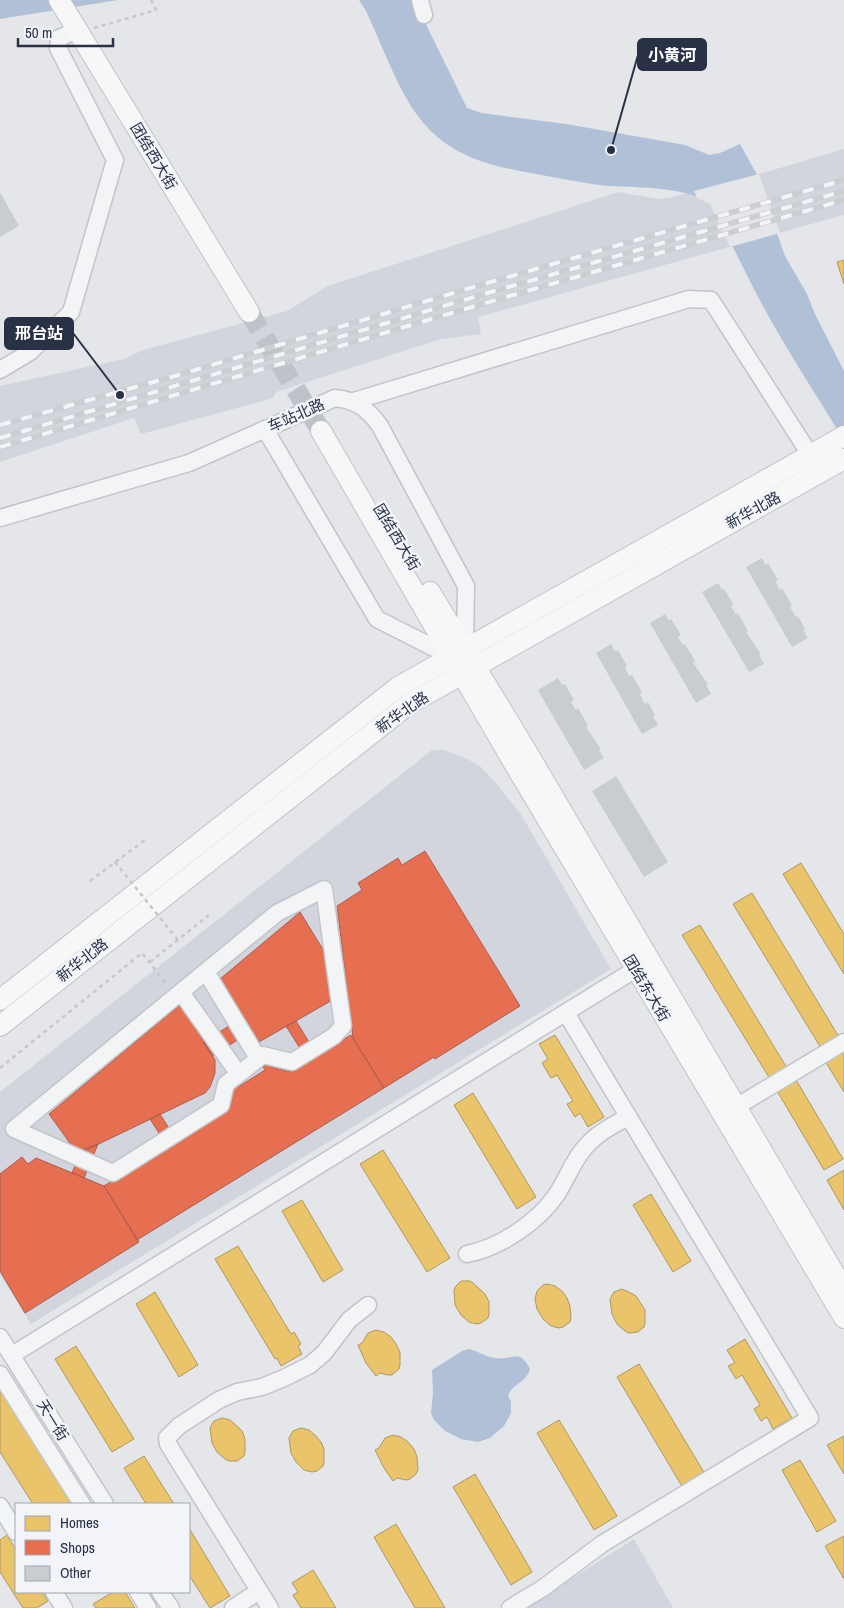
<svg xmlns="http://www.w3.org/2000/svg" width="844" height="1608" font-family="'Archivo Narrow','Noto Sans SC',sans-serif">
<style>
.built{fill:#d2d5dd}
.water{fill:#b0c0d7}
.pier{fill:#e4e6ea}
.homes{fill:#e9c46a;stroke:#af985f}
.shops{fill:#e76f51;stroke:#ae5c4e}
.building{fill:#cacdd0}
.lines{fill:none;stroke-linecap:round;stroke-linejoin:round}
.major-tunnel{stroke:#bec2c9;stroke-width:20;stroke-dasharray:20 10;stroke-linecap:butt}
.minor-casing{stroke:#c2c4c8;stroke-width:19}
.major-casing{stroke:#c0c3c8;stroke-width:22}
.path{stroke:#c5c7cc;stroke-width:2.5;stroke-dasharray:4 4;stroke-linecap:butt}
.minor{stroke:#f3f4f6;stroke-width:16}
.major{stroke:#f7f7f8;stroke-width:20}
.rail-casing{stroke:#cdced1;stroke-width:5.5}
.rail{stroke:#f2f4f9;stroke-width:4;stroke-dasharray:11;stroke-linecap:butt}
.path-bridge{stroke:#c5c7cc;stroke-width:2.5;stroke-dasharray:4 4;stroke-linecap:butt}
.labels{text-anchor:middle;dominant-baseline:central;stroke-width:5;stroke-linejoin:round;paint-order:stroke}
.street-label{font-size:15px;fill:#283146;stroke:#f2f4f9}
.leader{fill:none;stroke:#283146;stroke-width:2}
.callout-dot{fill:#283146;stroke:#f2f4f9;stroke-width:2}
.callout{fill:#283146;stroke:#283146;stroke-width:2}
.callout-label{font-size:16px;text-anchor:middle;font-weight:bold;fill:#fff}
</style>
<rect width="100%" height="100%" fill="#e4e6ea"/>
<path class="built" d="M844 149V215L478 317 481 334 441 339 276 392 273 398 141 434 134 418 0 462V386L124 359 143 350 287 311 328 286 618 192 659 199 673 197 773 170Z
M432 750H444L465 758 480 766 497 784 522 816 611 969 31 1324 0 1275V1092Z
M634 1539 673 1608H525Z"/>
<path class="water" d="M0 0H118L0 19Z
M359 0H414L467 108 482 113 566 124 685 145 709 155 720 153 740 144 756 173 785 256 807 294 815 314 844 371V441C825 408 803 376 784 343 757 298 734 250 712 203 680 186 643 188 608 186 589 184 570 180 552 177 497 167 449 161 415 112 395 83 381 42 365 9Z
M469 1349C478 1351 486 1357 496 1358 513 1361 519 1347 530 1369 527 1382 512 1384 508 1396L511 1401V1413L504 1426 490 1438 478 1442 461 1439 445 1431 434 1420 431 1413 433 1393 432 1370 462 1351Z"/>
<path class="pier" d="M759 174 780 233 730 247 710 204 697 198 694 191Z"/>
<path class="homes" d="M844 260V284L837 262Z
M801 863 844 934V974L783 874Z
M752 893 839 1037 821 1048 733 904Z
M700 925 787 1068 770 1079 682 935Z
M555 1035 604 1117 588 1127 580 1113 575 1117 567 1104 573 1101 557 1075 551 1078 542 1063 548 1059 539 1044Z
M844 1050V1092L825 1061Z
M796 1080 843 1159 824 1170 777 1091Z
M473 1093 536 1197 517 1209 454 1105Z
M383 1150 450 1258 427 1272 360 1164Z
M844 1170V1210L827 1180Z
M651 1194 691 1261 673 1272 633 1205Z
M302 1200 343 1270 323 1282 282 1211Z
M238 1246 291 1334 294 1332 301 1344 298 1346 302 1354 281 1366 277 1358 275 1359 215 1259Z
M461 1281H470L473 1283 485 1294 489 1302V1314L488 1318 481 1323 477 1324 469 1322 461 1315 455 1305 454 1291 455 1287Z
M547 1284 555 1286 562 1291 567 1298 570 1306 571 1318 570 1322 563 1327 559 1328 551 1326 543 1319 537 1309 535 1299 537 1291 543 1285Z
M622 1289 629 1292 636 1296 645 1310V1323L644 1327 638 1332 629 1333 625 1331 617 1324 612 1314 610 1299 614 1292Z
M155 1292 198 1365 179 1377 136 1304Z
M376 1330 384 1332 391 1337 396 1344 400 1352V1365L399 1369 392 1375H388L380 1373 376 1376 366 1363 358 1345 362 1343 368 1333Z
M745 1339 792 1418 773 1429 767 1417 761 1421 754 1409 760 1405 742 1375 736 1379 728 1366 735 1363 727 1350Z
M76 1346 134 1439 112 1452 55 1359Z
M639 1364 705 1474 683 1488 617 1377Z
M0 1387 73 1504H33L0 1452Z
M222 1418 230 1420 236 1425 242 1431 245 1439V1452L244 1456 237 1461H229L225 1459 217 1452 212 1443 210 1428 214 1421Z
M559 1420 617 1516 594 1530 537 1433Z
M301 1428 309 1430 315 1435 321 1442 324 1449V1462L323 1466 317 1471 312 1472 304 1470 296 1462 291 1453 289 1438 293 1431Z
M393 1435 401 1437 408 1442 414 1449 417 1457 418 1470 416 1474 410 1479 406 1480 397 1478 393 1481 384 1468 375 1450 379 1448 385 1438Z
M844 1436V1474L827 1445Z
M144 1456 174 1504H146L124 1468Z
M800 1460 836 1521 817 1532 782 1470Z
M475 1474 532 1572 511 1585 453 1487Z
M396 1524 445 1608H415L374 1537Z
M189 1528 230 1596 210 1608 189 1575Z
M7 1535 16 1550V1592H42L48 1601 37 1608H23L0 1572V1540Z
M844 1536V1579L825 1546Z
M313 1570 336 1608H301L293 1595 298 1592 292 1583Z
M113 1592H125L135 1608H96L93 1604Z"/>
<path class="shops" d="M425 851 520 1006 435 1059 434 1057 384 1088 353 1038 337 906 362 890 358 883 398 858 402 865Z
M300 912 327 956 333 989 329 1002 259 1042 220 979Z
M181 1004 215 1060V1073L210 1087 205 1093 84 1151 77 1150 72 1146 49 1114Z
M244 1017 252 1031 212 1056 203 1042Z
M296 1021 317 1055 308 1061 286 1026Z
M351 1035 384 1088 137 1240 104 1186 226 1111 231 1091 236 1084 238 1087 265 1070 263 1067 269 1063 271 1067 291 1072Z
M160 1114 177 1141 168 1147 150 1119Z
M98 1144 84 1178 72 1173 81 1150Z
M22 1157 28 1164 36 1158 104 1186 139 1242 25 1313 0 1271V1174Z"/>
<path class="building" d="M0 192 19 226 0 237Z
M762 558 766 565 768 563 778 580 775 581 780 590 782 588 792 606 790 607 796 617 798 616 805 629 803 630 808 638 792 647 746 567Z
M718 583 722 590 724 589 734 605 731 606 736 615 738 613 748 631 746 632 761 654 759 655 764 664 749 672 702 592Z
M665 614 669 621 671 619 681 635 678 637 683 645 685 644 695 661 693 663 708 684 706 685 711 694 696 703 650 623Z
M611 644 615 651 618 650 627 666 625 668 629 676 632 675 642 692 640 694 645 704 648 702 655 715 653 716 658 725 642 734 596 653Z
M558 678 562 685 565 684 574 700 571 702 576 710 578 708 588 726 586 727 601 749 599 750 604 758 584 770 538 690Z
M616 776 668 862 644 877 592 791Z"/>
<g class="lines">
<path class="major-tunnel" d="M249 312 321 431"/>
<g class="minor-casing">
<path id="minor" d="M420 0 424 15
M0 370 30 352 71 312 115 160 58 48 59 38 78 30
M354 401 689 299 711 300 816 464
M265 429 377 619 452 657
M0 518 189 463 335 398C356 400 368 409 380 426L466 586 465 650
M324 889 343 1026 334 1036 292 1062 263 1055 226 1084 221 1105 113 1173 14 1129 277 913Z
M206 972 258 1058
M181 992 238 1073
M736 1107 844 1042
M467 1254C500 1248 539 1221 557 1194 566 1180 572 1164 582 1151 594 1135 611 1126 628 1117
M0 1337 105 1504
M12 1355 636 969
M0 1374 82 1504
M0 1506 16 1532
M54 1592 64 1608
M138 1592 148 1608
M160 1592 171 1608
M233 1608 259 1591
M270 1608 168 1444 167 1438 179 1426 219 1400 237 1392 262 1387 284 1378 310 1365 324 1353 349 1320 368 1305
M510 1608 543 1588 602 1544 810 1418 566 1013"/>
</g>
<g class="major-casing">
<path id="major" d="M59 0 249 312
M321 431 509 755 844 1318
M430 592 524 747 844 1290
M0 1000 398 687 844 436
M0 1026 409 704 844 459"/>
</g>
<path class="path" d="M94 28 156 10 151 0
M90 881 145 840
M150 962 209 915
M0 1068 142 953 167 985"/>
<use href="#minor" class="minor"/>
<use href="#major" class="major"/>
<g class="rail-casing">
<path id="rail" d="M0 425 175 376 477 286 844 180
M0 438 491 292 844 191
M0 447 482 304 844 200"/>
</g>
<use href="#rail" class="rail"/>
<path class="path-bridge" d="M115 862 178 940"/>
</g>
<g class="labels">
<g class="street-label">
<text transform="translate(154 156) rotate(59)">团结西大街</text>
<text transform="translate(296 415) rotate(-24)">车站北路</text>
<text transform="translate(753 510) rotate(-29)">新华北路</text>
<text transform="translate(397 537) rotate(59)">团结西大街</text>
<text transform="translate(402 712) rotate(-35)">新华北路</text>
<text transform="translate(82 960) rotate(-38)">新华北路</text>
<text transform="translate(647 988) rotate(59)">团结东大街</text>
<text transform="translate(53 1420) rotate(58)">天一街</text>
</g>
</g>
<path class="leader" d="M611 150L638 55M120 395L73 333"/>
<g class="callout-dot">
<circle cx="611" cy="150" r="5"/>
<circle cx="120" cy="395" r="5"/>
</g>
<g class="callout">
<rect x="638" y="39" width="68" height="31" rx="5"/>
<rect x="5" y="318" width="68" height="31" rx="5"/>
</g>
<g class="callout-label">
<text x="672" y="61">小黄河</text>
<text x="39" y="339">邢台站</text>
</g>
<rect x="15" y="1503" width="175" height="90" fill="#f2f4f9" stroke="#a1a6b1"/>
<rect x="25" y="1516" width="25" height="15" fill="#e9c46a" stroke="#a1a6b1"/>
<text x="60" y="1528" font-size="15" fill="#283146">Homes</text>
<rect x="25" y="1540" width="25" height="15" fill="#e76f51" stroke="#a1a6b1"/>
<text x="60" y="1553" font-size="15" fill="#283146">Shops</text>
<rect x="25" y="1566" width="25" height="15" fill="#cacdd0" stroke="#a1a6b1"/>
<text x="60" y="1578" font-size="15" fill="#283146">Other</text>
<path d="M18 38v8h95v-8" fill="none" stroke="#283146" stroke-width="2.5"/>
<text x="25" y="38" font-size="15" fill="#283146" stroke="#f2f4f9" stroke-width="4" paint-order="stroke">50 m</text>
</svg>
